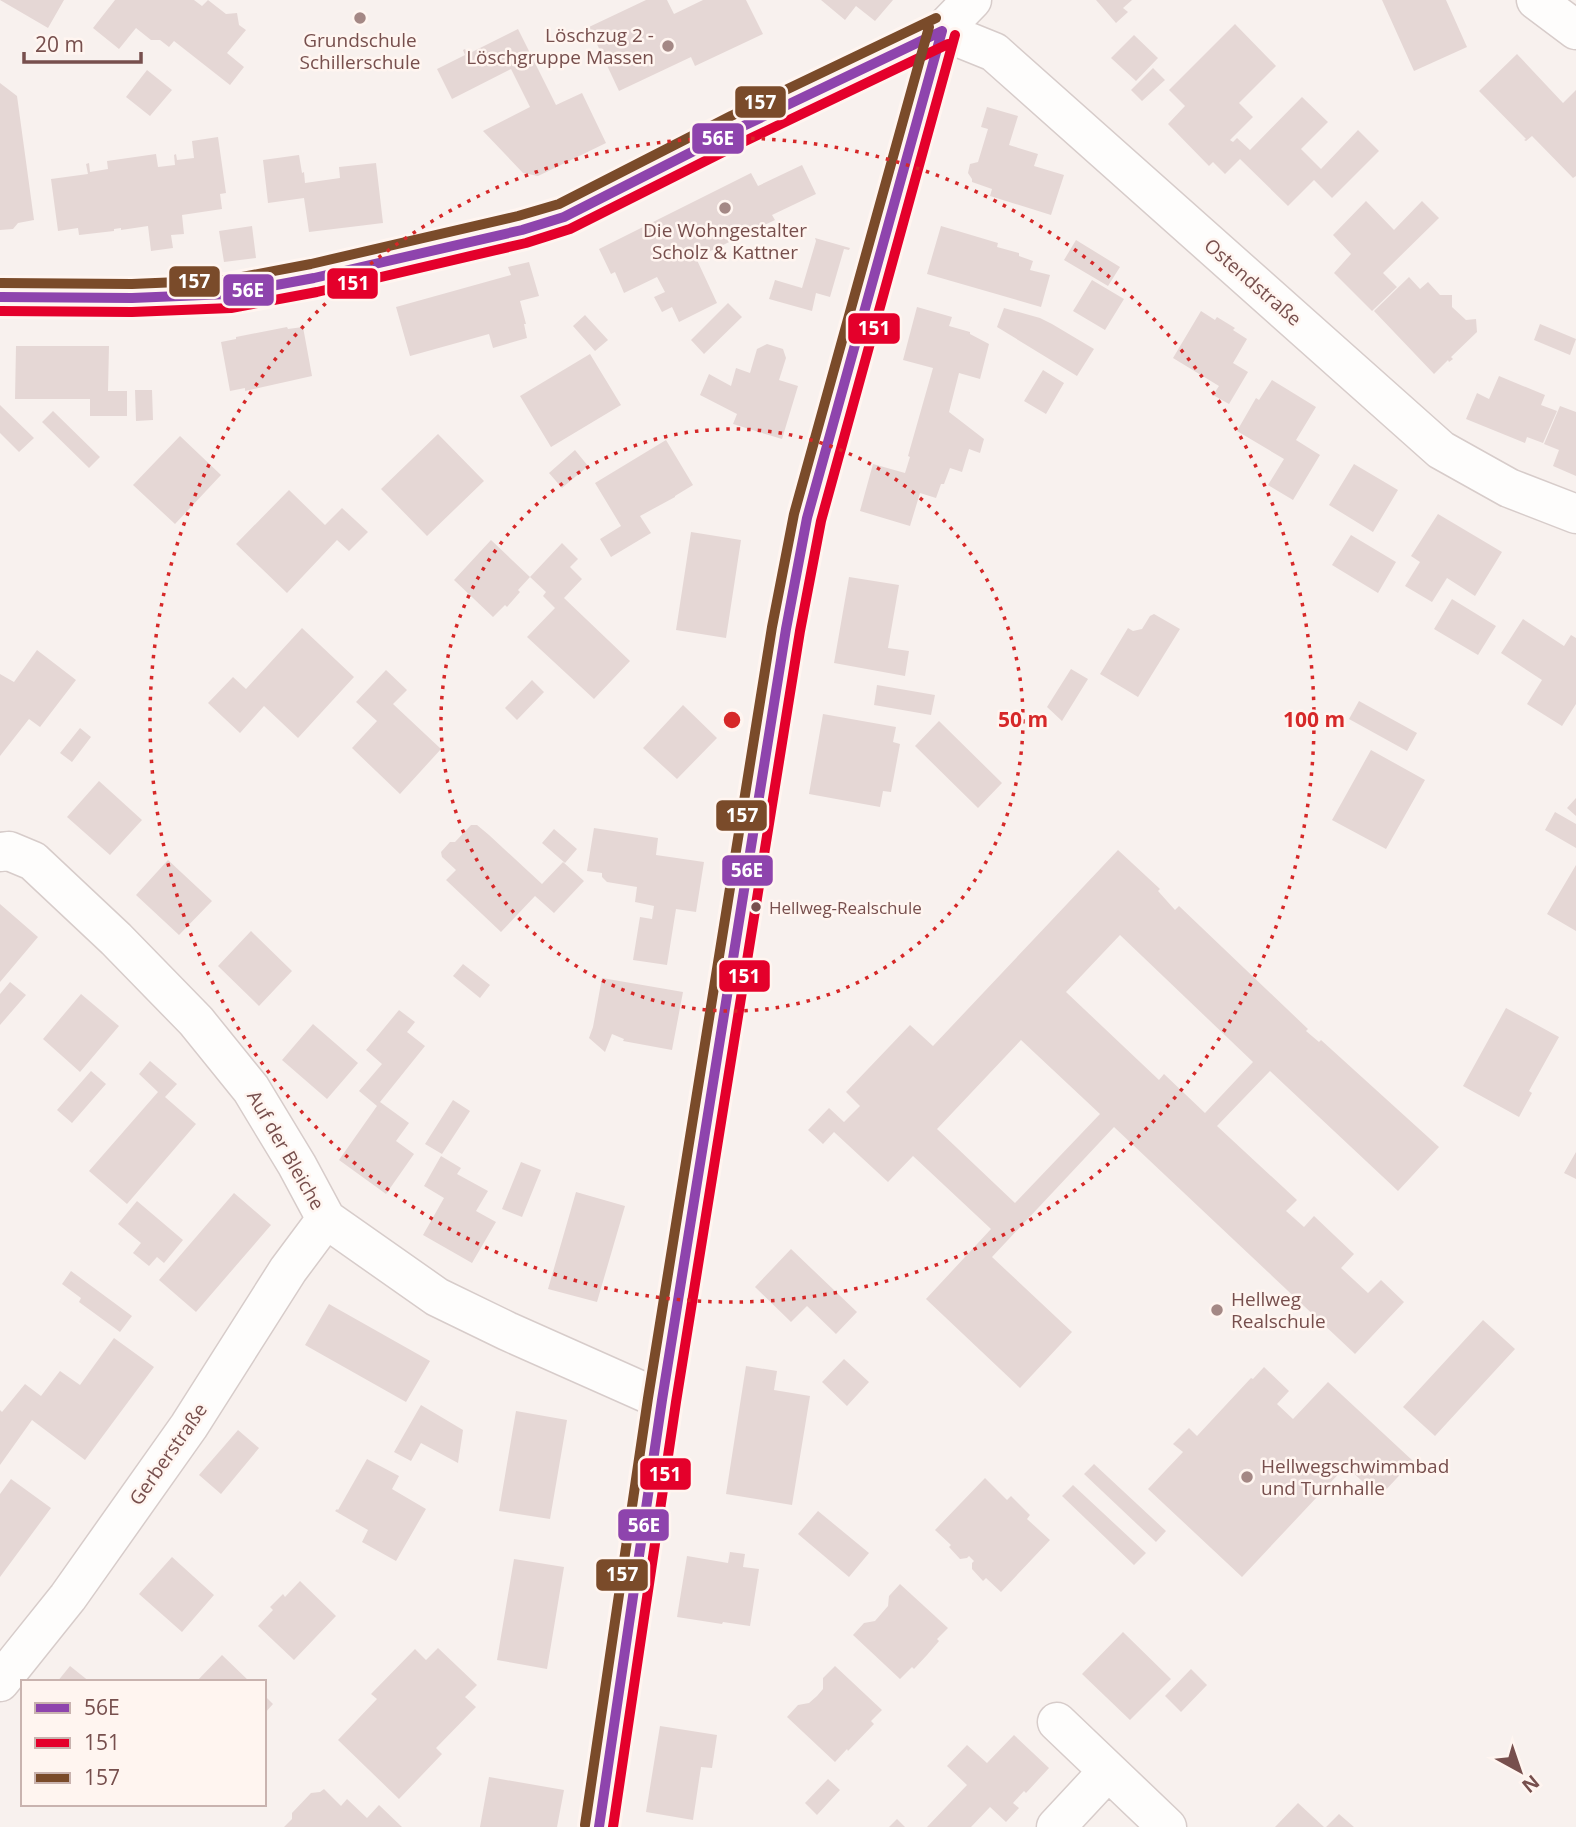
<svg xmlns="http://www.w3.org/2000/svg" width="1576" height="1827" font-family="'Open Sans',sans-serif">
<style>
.building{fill:#e5d7d5;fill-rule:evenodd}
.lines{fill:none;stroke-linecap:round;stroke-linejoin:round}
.minor-casing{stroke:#d7ccca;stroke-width:41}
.minor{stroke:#fefdfc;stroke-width:38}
.bus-1-casing{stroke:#fff5f0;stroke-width:16}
.bus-2-casing{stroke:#fff5f0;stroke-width:16}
.bus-3-casing{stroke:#fff5f0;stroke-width:16}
.bus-1{stroke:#8e44ad;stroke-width:10}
.bus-2{stroke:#e4002b;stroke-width:10}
.bus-3{stroke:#7a4b2a;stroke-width:10}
.ring{fill:none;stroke:#d62828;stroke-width:3.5;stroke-dasharray:3.5 7}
.poi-dot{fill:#a48885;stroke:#fff5f0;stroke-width:2.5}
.bus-dot{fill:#774f4d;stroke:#fff5f0;stroke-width:2.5}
.labels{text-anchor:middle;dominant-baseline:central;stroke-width:5;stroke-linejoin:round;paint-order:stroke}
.bus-label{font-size:17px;fill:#774f4d;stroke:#fff5f0;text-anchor:start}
.poi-label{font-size:19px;fill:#774f4d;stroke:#fff5f0}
.street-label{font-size:19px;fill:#774f4d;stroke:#fff5f0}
.centre{fill:#d62828;stroke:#fff5f0;stroke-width:3.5}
.ring-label{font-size:21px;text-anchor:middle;font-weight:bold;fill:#d62828;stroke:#fff5f0;stroke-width:5;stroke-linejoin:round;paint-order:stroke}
.line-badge{stroke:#fff5f0;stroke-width:2.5}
.badge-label{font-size:19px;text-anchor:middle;font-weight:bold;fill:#fff}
</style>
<rect width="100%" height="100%" fill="#f8f1ee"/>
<path class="building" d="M0 0H64L48 28Z
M115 0H194L202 6 208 0 226 14 237 13 239 25 246 30 227 53 244 67 230 85 174 41 169 47 160 40H151L136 28 119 49 93 28Z
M646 0H667L674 14 703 0H746L763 34 695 66 691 57 619 91 589 27Z
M821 0H893L875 21 856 6 845 20Z
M1096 0H1132L1123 8 1128 12 1116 23Z
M1382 0H1446L1467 47 1414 71Z
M1235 24 1276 66 1239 103 1253 117 1230 140 1233 142 1237 138 1250 150 1302 97 1328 122 1301 149 1321 169 1358 130 1379 151 1332 198 1314 180 1288 206 1240 159 1225 174 1213 162 1209 166 1168 124 1185 106 1169 90Z
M518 29 556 105 582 93 606 143 538 176 523 173 483 131 530 107 511 69 452 99 437 69 465 55 463 50 465 49 468 54Z
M1134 35 1158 58 1136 81 1111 58Z
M1517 54 1563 103 1576 90V176L1573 178 1532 136 1526 141 1524 140 1526 139 1479 91Z
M1153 68 1165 80 1142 101 1131 90Z
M147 70 172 90 150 116 126 97Z
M0 83 17 96 34 220 18 223 13 229 0 230Z
M987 107 1018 116 1009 145 1038 154 1034 166 1064 175 1051 215 990 196 992 189 972 182V179L968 173 970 164 978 162 988 129 981 127Z
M218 137 226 193 220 194 222 209 182 215 184 234 171 235 173 248 151 251 148 226 121 230V228L114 229V231L79 235 78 228 58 231 51 179 88 174 86 164 89 163 90 172 108 169 107 161 156 154 158 167 175 165 174 155 176 154 177 160 194 158 192 141Z
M299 155 302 173 304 172 305 183 340 178 339 167 376 163 383 223 309 232 304 198 268 203 263 160Z
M802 165 816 194 772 215 775 220 696 258 717 303 679 322 672 307 662 312 654 297 665 292 657 277 624 293 615 272 611 274 599 249 751 173 758 186Z
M1366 201 1394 230 1422 201 1439 218 1383 273 1397 287 1372 311 1334 273 1351 254 1333 235Z
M252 226 256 258 224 262 219 231Z
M941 226 998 243 997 247 1019 253V256L1033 261 1030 270 1050 275 1041 307 927 274Z
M815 238 850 248 849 250 844 249 830 297 816 293 812 311 769 299 775 280 802 288 816 241Z
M1076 240 1120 267 1108 286 1064 260Z
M529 262 539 296 520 301 526 324H524L527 338 493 348 489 334 410 356 396 307 511 275 508 267Z
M1409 277 1420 289 1428 282 1440 295H1452V307L1466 320 1476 319 1477 332 1451 357 1453 359 1449 362 1448 360 1434 374 1374 311Z
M1092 280 1124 299 1105 330 1073 311Z
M728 303 742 317 704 354 691 340Z
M917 307 952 317 949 326 970 332V334L989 344 980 379 959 373 949 412 984 439 980 453 969 449 962 472 950 468 944 484H941L936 498 920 493 910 526 860 511 873 464 905 473 910 457 908 456 933 368 903 360Z
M1004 308 1040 318 1052 324 1094 349 1077 376 997 327Z
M1201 311 1215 320 1217 317 1235 328 1233 330 1247 339 1233 363 1248 372 1229 404 1213 395 1219 386 1173 358Z
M585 315 608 340 595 351 573 326Z
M1540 324 1576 339 1570 355 1534 340Z
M287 327 288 329 303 327 312 376 245 391V388L230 391 221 342 236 339V337Z
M767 344 783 349 786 358 779 380 798 386 782 439 733 424 737 414 700 395 709 374 731 386 736 368 750 373 757 349Z
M16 346H109L108 391H127V416H90V399H15Z
M590 354 621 405 551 447 520 396Z
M1043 370 1064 383 1046 414 1024 401Z
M1499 376 1545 395 1541 405 1557 411 1543 443 1527 437 1525 443 1466 419 1477 393 1489 399Z
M1272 380 1316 407 1296 440 1320 455 1293 500 1268 485 1284 459 1237 431 1256 398 1259 400Z
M135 390H152L153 420 136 421Z
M0 405 34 438 19 452 0 433Z
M1560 406 1576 412V476L1553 466 1559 450 1544 444Z
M53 411 100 457 89 468 42 422Z
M438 434 484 481 427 536 381 489Z
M180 436 221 475 175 524 133 485Z
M666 440 693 485 675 496V497L640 516 651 533 611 557 600 539 621 526 595 483Z
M575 450 588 466 562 488 549 473Z
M1354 464 1398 490 1373 532 1329 505Z
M289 490 325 525 342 508 368 532 349 551 337 540 287 593 236 544Z
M1438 514 1502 552 1475 596 1447 578 1432 602 1405 586 1420 562 1411 556Z
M691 532 741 540 726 638 676 630Z
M1351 535 1396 562 1378 593 1332 565Z
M491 540 530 577 518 590 520 592 507 607 505 605 493 617 454 580Z
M562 543 578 559 570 567 582 579 564 598 630 661 594 699 527 637 555 608 543 596 546 592 530 577Z
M849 577 899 585 888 648 909 651 905 676 834 663Z
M1452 599 1496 626 1478 655 1434 629Z
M1154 614 1180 629 1138 697 1100 674 1128 628 1133 631 1142 629 1150 616Z
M1523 619 1564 646 1571 635 1576 638V704L1562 726 1527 704 1542 680 1501 653Z
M302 628 354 677 298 738 264 706 240 733 208 703 233 677 246 689Z
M37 650 76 680 40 727 29 719 0 756V674L14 682Z
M1071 669 1088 679 1062 721 1047 707Z
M386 670 407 690 393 704 441 749 400 794 352 748 377 721 356 702Z
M532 680 544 692 517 720 505 708Z
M877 685 935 695 931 715 874 705Z
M1359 701 1417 733 1407 751 1349 719Z
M683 705 717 738 677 779 643 748Z
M823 714 896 727 893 742 900 744 891 792 883 791 880 807 809 794Z
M939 721 1002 783 978 808 915 746Z
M80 728 91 737 72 762 60 753Z
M1371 750 1425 780 1386 849 1332 820Z
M99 781 142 820 110 855 67 817Z
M1576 798V816L1567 808Z
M1555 812 1576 824V848L1545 830Z
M471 825H477L489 835 542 884 563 862 584 881 554 913 535 896 501 932 446 880 456 870 442 857 441 852 450 842H455Z
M594 828 658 838 656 855 704 862 696 912 676 909 667 965 633 960 640 917 652 919 654 906 635 902 637 887 607 882 602 877V873L587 871Z
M554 829 577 849 565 863 542 843Z
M1118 850 1160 889 1158 891 1175 910 1179 906 1308 1029 1306 1031 1319 1042 1321 1040 1439 1147 1398 1191 1270 1071 1217 1126 1297 1200 1286 1211 1304 1227 1314 1216 1354 1254 1341 1268 1368 1293 1381 1280 1404 1302 1355 1354 1114 1127 992 1257 1072 1332 1020 1388 926 1299 991 1229 913 1156 888 1182 834 1132 823 1144 808 1130 829 1108 844 1122 860 1106 846 1092 910 1025 933 1046ZM1120 935 1253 1062 1205 1113 1164 1074 1159 1080 1066 992ZM1021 1040 1100 1114 1015 1203 937 1129Z
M168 860 212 901 179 935 136 895Z
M1576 865V931L1547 914Z
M0 904 38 937 0 982Z
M251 931 292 971 259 1006 218 966Z
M463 964 490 985 480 998 453 976Z
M602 978 683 992 672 1050 623 1041 624 1039 612 1034 605 1052 589 1038 593 1027Z
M10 982 26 995 0 1025V994Z
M81 994 119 1026 80 1072 43 1039Z
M1506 1008 1559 1037 1529 1091 1532 1093 1519 1117 1463 1086Z
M399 1010 415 1022 407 1032 425 1046 380 1102 409 1123 396 1141 414 1154 386 1194 339 1160 377 1106 359 1091 382 1064 366 1050Z
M313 1024 358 1063 327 1099 282 1060Z
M150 1061 177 1084 165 1097 196 1124 127 1204 89 1171 158 1092 139 1074Z
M91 1071 106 1084 72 1123 57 1110Z
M453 1100 470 1111 442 1154 425 1144Z
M1576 1152V1179L1564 1173Z
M441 1156 461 1168 457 1174 488 1191 476 1211 496 1222 472 1263 423 1235 444 1198 424 1186Z
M521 1162 541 1170 522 1217 502 1209Z
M576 1192 625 1206 597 1302 548 1289Z
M234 1193 271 1225 196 1312 159 1280Z
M137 1201 183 1240 164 1263 157 1257 149 1266 133 1253 141 1243 118 1224Z
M791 1249 857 1312 836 1334 807 1306 791 1322 755 1287Z
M71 1271 132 1316 120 1332 79 1302 81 1298 62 1284Z
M329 1304 430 1361 406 1402 305 1345Z
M1483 1320 1515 1349 1435 1436 1403 1407Z
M114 1338 154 1367 85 1460 32 1420 0 1465V1410L2 1412 25 1384 41 1396 60 1371 80 1385Z
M844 1359 869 1382 847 1406 822 1382Z
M746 1366 777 1371 774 1390 810 1396 792 1505 726 1494Z
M1264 1367 1289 1391 1277 1404 1293 1419 1328 1382 1413 1461 1379 1497 1346 1466 1242 1577 1148 1489 1183 1452 1173 1444 1189 1428 1197 1436 1251 1378 1253 1379Z
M421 1405 463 1430 458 1463 421 1443 411 1461 394 1452Z
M516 1411 567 1420 550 1519 499 1511Z
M238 1430 259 1448 221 1494 199 1475Z
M367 1459 399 1476 392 1489 426 1509 396 1561 362 1542 368 1530 335 1511 337 1509 338 1510Z
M1094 1464 1166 1531 1156 1542 1084 1474Z
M985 1478 1007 1500 1011 1496 1030 1515 1027 1519 1050 1540 1001 1592 986 1578 983 1581 972 1569V1563L974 1561 969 1556 967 1558 960 1559 949 1547 951 1545 935 1530Z
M11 1479 51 1508 0 1577V1494Z
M1073 1485 1146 1553 1134 1565 1062 1496Z
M818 1511 869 1553 849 1577 798 1534Z
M730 1552 745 1554 743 1567 759 1569 750 1626 723 1622 722 1624 677 1617 687 1556 728 1563Z
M172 1557 214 1595 182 1632 139 1594Z
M514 1559 564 1567 547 1669 497 1660Z
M300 1581 336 1616 294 1660 258 1626 273 1610 270 1607 283 1594 285 1597Z
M900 1584 948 1628 937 1639 939 1641 927 1655 914 1669 912 1667 900 1679 853 1635 864 1623 875 1621 888 1606 889 1596Z
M1123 1632 1171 1679 1130 1720 1082 1674Z
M438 1648 477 1685 465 1697 476 1707 436 1748 442 1754 399 1799 338 1740 377 1699 371 1694 415 1649 426 1660Z
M222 1655 250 1682H196Z
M70 1666 90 1682H57Z
M835 1666 882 1710 871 1721 874 1724 848 1751 847 1749 835 1762 787 1717 798 1705 809 1703 817 1696 823 1689V1678Z
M1191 1669 1207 1685 1181 1712 1165 1696Z
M264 1695 273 1704 264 1714Z
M660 1726 717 1735 712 1768 701 1767 693 1820 646 1812Z
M1014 1735 1049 1768 1026 1793 1024 1791 1013 1803 1019 1808 1006 1822 990 1807 971 1827H927L967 1785 947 1766 967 1745 987 1763Z
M489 1777 564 1790 557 1827H480Z
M828 1779 840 1790 817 1815 805 1803Z
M324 1789 341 1806 347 1799 367 1818 379 1805 402 1827H284L292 1819V1813L311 1793 320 1792Z
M1298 1803 1324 1827H1275Z
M1339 1814 1354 1827H1326Z
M897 1819 905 1827H889Z"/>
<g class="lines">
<g class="minor-casing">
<path id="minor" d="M1536 0 1576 30
M942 31 994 52 1441 450 1509 488 1576 514
M0 297 132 298 228 294 314 278 522 230 564 217 737 129 942 31 972 0
M0 852 9 851 33 861 116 939 196 1021 251 1089 297 1165 326 1219 437 1297 507 1331 662 1400
M0 1682 68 1597 189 1426 288 1270 326 1219
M1057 1722 1167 1827
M599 1827 662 1400 786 629 807 518 942 31
M1056 1827 1108 1771"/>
</g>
<use href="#minor" class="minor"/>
<g class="bus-1-casing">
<path id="bus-1" d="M0 297 132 298 228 294 314 278 522 230 564 217 737 129 942 31
M599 1827 662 1400 786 629 807 518 942 31"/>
</g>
<g class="bus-2-casing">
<path id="bus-2" d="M0 311 132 312 231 308 317 292 526 243 570 229 743 142 948 44
M613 1827 676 1402 800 631 821 521 955 35"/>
</g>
<g class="bus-3-casing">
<path id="bus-3" d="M0 283 132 284 226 280 311 264 518 216 559 204 731 116 936 18
M585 1825 648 1398 772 627 794 514 929 27"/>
</g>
<use href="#bus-1" class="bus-1"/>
<use href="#bus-2" class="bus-2"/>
<use href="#bus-3" class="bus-3"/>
</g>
<g class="ring">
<circle cx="732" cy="720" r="291"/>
<circle cx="732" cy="720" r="582"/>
</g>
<g class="poi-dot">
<circle cx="360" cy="18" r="7"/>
<circle cx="668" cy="46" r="7"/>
<circle cx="725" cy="208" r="7"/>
<circle cx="1217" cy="1310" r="7"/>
<circle cx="1247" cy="1477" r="7"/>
</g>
<circle class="bus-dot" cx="756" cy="907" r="6"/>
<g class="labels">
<g class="bus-label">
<text x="769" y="907">Hellweg-Realschule</text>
</g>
<g class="poi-label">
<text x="654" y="35" text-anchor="end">Löschzug 2 -<tspan x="654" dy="22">Löschgruppe Massen</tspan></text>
<text x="360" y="40">Grundschule<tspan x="360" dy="22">Schillerschule</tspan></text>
<text x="725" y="230">Die Wohngestalter<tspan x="725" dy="22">Scholz &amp; Kattner</tspan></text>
<text x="1231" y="1299" text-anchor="start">Hellweg<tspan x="1231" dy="22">Realschule</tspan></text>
<text x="1261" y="1466" text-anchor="start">Hellwegschwimmbad<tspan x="1261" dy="22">und Turnhalle</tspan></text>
</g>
<g class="street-label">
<text transform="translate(1253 282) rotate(41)">Ostendstraße</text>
<text transform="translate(286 1150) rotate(60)">Auf der Bleiche</text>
<text transform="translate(168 1454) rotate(-55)">Gerberstraße</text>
</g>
</g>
<circle cx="732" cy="720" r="10" class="centre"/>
<g class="ring-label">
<text x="1023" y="727">50 m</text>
<text x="1314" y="727">100 m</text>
</g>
<g class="line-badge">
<rect x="734" y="85" width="53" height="34" rx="7" fill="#7a4b2a"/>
<rect x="691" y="122" width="54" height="33" rx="7" fill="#8e44ad"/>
<rect x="168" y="265" width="53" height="33" rx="7" fill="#7a4b2a"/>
<rect x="326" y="267" width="53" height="33" rx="7" fill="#e4002b"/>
<rect x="222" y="273" width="53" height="34" rx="7" fill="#8e44ad"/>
<rect x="847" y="312" width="54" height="33" rx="7" fill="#e4002b"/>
<rect x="715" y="799" width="53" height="33" rx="7" fill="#7a4b2a"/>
<rect x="721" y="854" width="53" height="33" rx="7" fill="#8e44ad"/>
<rect x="718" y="959" width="53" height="34" rx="7" fill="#e4002b"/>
<rect x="639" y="1457" width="53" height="34" rx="7" fill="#e4002b"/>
<rect x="617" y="1508" width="53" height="34" rx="7" fill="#8e44ad"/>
<rect x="595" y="1558" width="54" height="34" rx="7" fill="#7a4b2a"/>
</g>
<g class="badge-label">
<text x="760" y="109">157</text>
<text x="718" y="145">56E</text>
<text x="194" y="288">157</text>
<text x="353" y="290">151</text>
<text x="248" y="297">56E</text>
<text x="874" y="335">151</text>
<text x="742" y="822">157</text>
<text x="747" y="877">56E</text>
<text x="744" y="983">151</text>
<text x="665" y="1481">151</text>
<text x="644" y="1532">56E</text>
<text x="622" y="1581">157</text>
</g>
<rect x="21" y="1680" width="245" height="126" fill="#fff5f0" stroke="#c9b3af" stroke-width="2"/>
<rect x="35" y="1703" width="35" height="10" fill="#8e44ad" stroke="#c9b3af" stroke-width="2"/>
<text x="84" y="1715" font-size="21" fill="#774f4d">56E</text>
<rect x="35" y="1738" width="35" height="10" fill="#e4002b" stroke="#c9b3af" stroke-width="2"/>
<text x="84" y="1750" font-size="21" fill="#774f4d">151</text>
<rect x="35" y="1773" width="35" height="10" fill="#7a4b2a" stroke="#c9b3af" stroke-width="2"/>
<text x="84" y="1785" font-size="21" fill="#774f4d">157</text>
<g transform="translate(1520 1771) rotate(140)" stroke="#fff5f0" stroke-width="5" paint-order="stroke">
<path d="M0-5L12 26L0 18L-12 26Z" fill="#774f4d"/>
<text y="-10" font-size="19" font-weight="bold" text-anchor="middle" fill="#774f4d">N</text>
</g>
<path d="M24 52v10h117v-10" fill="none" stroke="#774f4d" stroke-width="3.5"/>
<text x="35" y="52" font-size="21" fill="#774f4d" stroke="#fff5f0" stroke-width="5" paint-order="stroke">20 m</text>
</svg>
